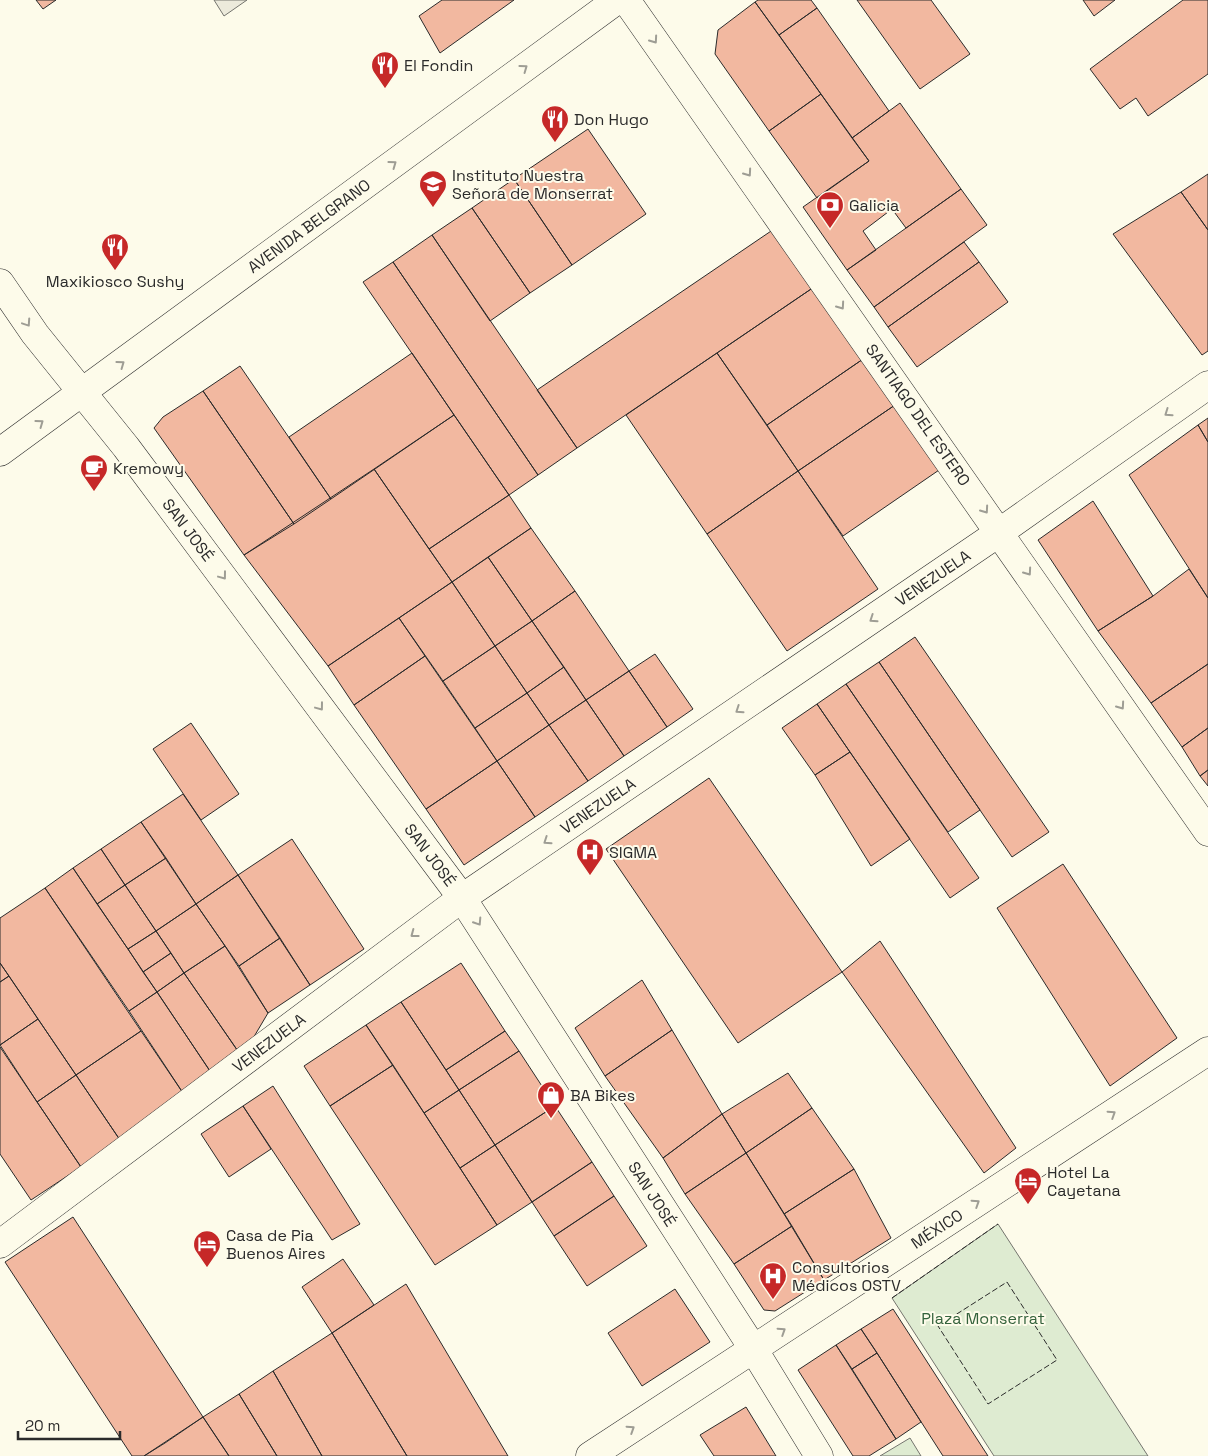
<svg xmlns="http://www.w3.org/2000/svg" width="1208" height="1456" font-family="'Space Grotesk',sans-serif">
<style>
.green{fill:#deebd1;stroke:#74746e}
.parking{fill:#eceadb;stroke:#74746e}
.building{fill:#f2b8a0;stroke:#2b2b2b}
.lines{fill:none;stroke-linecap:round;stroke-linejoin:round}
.minor-casing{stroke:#2b2b2b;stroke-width:29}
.secondary-casing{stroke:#2b2b2b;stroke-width:29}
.minor{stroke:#fdfbea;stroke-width:28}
.secondary{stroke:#fdfbea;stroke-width:28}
.fence{stroke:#2b2b2b;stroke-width:1;stroke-dasharray:6 2.5;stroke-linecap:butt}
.oneway{stroke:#9e9d94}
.labels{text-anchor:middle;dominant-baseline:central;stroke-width:4;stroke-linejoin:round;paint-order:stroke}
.poi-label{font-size:16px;fill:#2b2b2b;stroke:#fdfbea;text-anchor:start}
.street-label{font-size:16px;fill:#2b2b2b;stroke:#fdfbea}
.park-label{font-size:16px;fill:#34623c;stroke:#fdfbea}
</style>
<rect width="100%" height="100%" fill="#fdfbea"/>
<path class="green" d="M998 1224 1148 1456H994L892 1298Z
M910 1438 921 1456H880Z"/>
<path class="parking" d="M214 0H247L224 16Z"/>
<path class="building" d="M36 0H56L43 9Z
M442 0H514L440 53 419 16Z
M758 0H811L817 8 779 35 755 2Z
M857 0H931L970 54 920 89Z
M1083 0H1115L1094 16Z
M1183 0H1208V74L1148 116 1136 98 1120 109 1090 69Z
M755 2 821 94 769 131 715 54 718 30Z
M817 8 889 111 852 138 779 35Z
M821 94 869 161 817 198 769 131Z
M900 103 961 189 906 228 892 209 863 231 876 250 847 270 803 207 869 161 852 138Z
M588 129 646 214 572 265 514 179Z
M1208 174V230L1181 192Z
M514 179 572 265 530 293 472 208Z
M961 189 987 225 874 307 847 270Z
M1181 192 1208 230V351L1202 355 1113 234Z
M472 208 530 293 490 321 432 235Z
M777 227 817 285 577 448 537 390Z
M432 235 577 448 538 475 393 262Z
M964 242 979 262 888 327 874 307Z
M393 262 538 475 509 495 363 282Z
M979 262 1008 302 917 367 888 327Z
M817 285 866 357 767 425 717 353Z
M412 353 454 415 331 499 289 437Z
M717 353 798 471 707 534 626 415Z
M866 357 898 403 798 471 767 425Z
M240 366 331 499 294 524 203 391Z
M203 391 294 524 244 555 154 428 163 417Z
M898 403 942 468 843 536 798 471Z
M454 415 509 495 429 549 374 469Z
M1208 418V442L1198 425Z
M1198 425 1208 442V598L1129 475Z
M374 469 452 582 328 666 244 555Z
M798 471 878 589 787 651 707 534Z
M509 495 531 528 452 582 429 549Z
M1093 501 1153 596 1098 631 1038 540Z
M531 528 575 591 532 621 488 557Z
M488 557 532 621 495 646 452 582Z
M1189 569 1208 598V664L1151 703 1098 631 1153 596Z
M452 582 495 646 443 681 399 618Z
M575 591 629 671 586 700 532 621Z
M399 618 425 656 354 705 328 666Z
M532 621 564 667 527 693 495 646Z
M915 637 1049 832 1012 857 879 662Z
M495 646 527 693 475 728 443 681Z
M655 654 693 709 667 727 629 671Z
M425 656 497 761 426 809 354 705Z
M879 662 980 810 948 832 846 684Z
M1208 664V728L1182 747 1151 703Z
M564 667 586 700 549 725 527 693Z
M629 671 667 727 624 756 586 700Z
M846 684 979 878 950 898 817 704Z
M527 693 549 725 497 761 475 728Z
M586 700 624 756 588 781 549 725Z
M817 704 850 752 815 775 782 728Z
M191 723 239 794 201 820 153 749Z
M549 725 588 781 535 817 497 761Z
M1208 728V770L1200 776 1182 747Z
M850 752 910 839 871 866 815 775Z
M497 761 535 817 464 865 426 809Z
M1208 770V786L1200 776Z
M709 778 842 972 738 1043 606 849Z
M183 794 238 875 196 904 141 822Z
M141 822 166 858 125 885 101 849Z
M292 839 364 949 310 985 238 875Z
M101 849 125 885 97 904 73 868Z
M166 858 196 904 156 931 125 885Z
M1063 864 1177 1038 1110 1086 997 908Z
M73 868 157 992 129 1011 45 888Z
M238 875 280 938 239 966 196 904Z
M125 885 156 931 128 949 97 904Z
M45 888 141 1031 76 1075 0 963V918Z
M196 904 225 946 184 973 156 931Z
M156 931 171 953 143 972 128 949Z
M280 938 310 985 268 1013 239 966Z
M880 941 1016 1148 984 1173 842 972Z
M225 946 268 1013 242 1057 184 973Z
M171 953 184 973 157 992 143 972Z
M0 963 9 976 0 982Z
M461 963 505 1031 446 1070 401 1002Z
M184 973 242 1057 214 1077 157 992Z
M9 976 38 1019 0 1045V982Z
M642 980 672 1030 605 1076 575 1028Z
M157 992 214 1077 185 1096 129 1011Z
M401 1002 459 1090 424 1113 366 1025Z
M38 1019 76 1075 37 1102 0 1045Z
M366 1025 393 1065 330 1106 304 1066Z
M672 1030 722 1114 663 1158 605 1076Z
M141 1031 185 1096 120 1140 76 1075Z
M505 1031 519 1051 459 1090 446 1070Z
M0 1047 81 1167 31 1200 0 1154Z
M519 1051 555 1106 495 1145 459 1090Z
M393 1065 497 1225 435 1265 330 1106Z
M788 1073 812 1108 746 1153 722 1114Z
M76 1075 120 1140 81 1167 37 1102Z
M273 1086 360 1224 332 1240 243 1106Z
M459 1090 495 1145 460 1168 424 1113Z
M243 1106 271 1149 229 1177 201 1134Z
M555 1106 592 1162 532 1202 495 1145Z
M812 1108 854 1169 784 1214 746 1153Z
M722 1114 746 1153 685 1194 663 1158Z
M495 1145 532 1202 497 1225 460 1168Z
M746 1153 792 1226 734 1264 685 1194Z
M592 1162 614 1196 554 1236 532 1202Z
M854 1169 891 1238 824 1280 784 1214Z
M614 1196 647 1246 587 1286 554 1236Z
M73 1217 203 1417 144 1456H132L5 1262Z
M792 1226 824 1280 775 1311 764 1310 734 1264Z
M343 1259 374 1305 332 1333 302 1287Z
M406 1284 508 1456H407L332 1333Z
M675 1289 710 1342 642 1386 608 1333Z
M893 1309 988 1456H943L877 1353 861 1329Z
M861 1329 877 1353 852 1369 836 1345Z
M332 1333 407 1456H322L273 1371Z
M836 1345 896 1439 869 1456H853L798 1370Z
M877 1353 921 1422 896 1439 852 1369Z
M273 1371 322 1456H277L239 1394Z
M239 1394 277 1456H229L203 1417Z
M746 1407 776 1456H714L700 1435Z
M203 1417 229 1456H144L165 1443Z"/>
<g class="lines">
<g class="minor-casing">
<path id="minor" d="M626 0 1208 832
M0 283 35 334 126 447 462 898 754 1350 819 1456
M0 1244 462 898 1000 532 1208 385
M590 1456 1208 1051"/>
</g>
<g class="secondary-casing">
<path id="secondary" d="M0 452 617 0"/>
</g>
<use href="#minor" class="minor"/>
<use href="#secondary" class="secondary"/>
<path class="fence" d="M1007 1282 1057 1360 988 1404 938 1326Z
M892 1298 998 1224"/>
</g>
<defs><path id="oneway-chevron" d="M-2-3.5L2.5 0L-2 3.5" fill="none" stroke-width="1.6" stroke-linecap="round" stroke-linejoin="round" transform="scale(1.25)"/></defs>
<g class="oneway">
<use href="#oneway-chevron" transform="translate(654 40) rotate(55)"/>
<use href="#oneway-chevron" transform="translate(524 68) rotate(-36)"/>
<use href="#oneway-chevron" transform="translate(393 164) rotate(-36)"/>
<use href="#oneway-chevron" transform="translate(748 173) rotate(55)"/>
<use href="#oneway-chevron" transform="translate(841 306) rotate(55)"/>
<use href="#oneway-chevron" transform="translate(27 323) rotate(56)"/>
<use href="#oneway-chevron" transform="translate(121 364) rotate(-36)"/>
<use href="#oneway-chevron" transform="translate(1168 413) rotate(145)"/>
<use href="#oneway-chevron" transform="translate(40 423) rotate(-36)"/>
<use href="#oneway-chevron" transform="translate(985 510) rotate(55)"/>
<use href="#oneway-chevron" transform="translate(1028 572) rotate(55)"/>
<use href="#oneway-chevron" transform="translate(223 576) rotate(53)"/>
<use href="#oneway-chevron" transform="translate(873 619) rotate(146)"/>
<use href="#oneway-chevron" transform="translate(1121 706) rotate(55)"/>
<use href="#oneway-chevron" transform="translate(320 707) rotate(53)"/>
<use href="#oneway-chevron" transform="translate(739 710) rotate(146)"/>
<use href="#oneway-chevron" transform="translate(547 841) rotate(146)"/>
<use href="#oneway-chevron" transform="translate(478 922) rotate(57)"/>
<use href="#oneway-chevron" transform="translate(414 934) rotate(143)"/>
<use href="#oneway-chevron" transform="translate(1112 1114) rotate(-33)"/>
<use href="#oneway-chevron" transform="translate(976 1203) rotate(-33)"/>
<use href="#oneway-chevron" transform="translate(782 1331) rotate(-33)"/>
<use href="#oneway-chevron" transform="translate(631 1429) rotate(-33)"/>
</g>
<defs>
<g id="restaurant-pin" transform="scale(1.4375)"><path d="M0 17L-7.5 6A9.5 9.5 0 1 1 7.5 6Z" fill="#c62828" stroke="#fdfbea"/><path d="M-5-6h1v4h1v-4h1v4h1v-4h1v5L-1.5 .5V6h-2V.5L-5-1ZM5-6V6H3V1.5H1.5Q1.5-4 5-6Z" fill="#fff"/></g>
<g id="school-pin" transform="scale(1.4375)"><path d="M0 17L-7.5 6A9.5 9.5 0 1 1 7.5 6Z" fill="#c62828" stroke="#fdfbea"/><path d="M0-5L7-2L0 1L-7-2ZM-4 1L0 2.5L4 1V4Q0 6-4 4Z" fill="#fff"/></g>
<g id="bank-pin" transform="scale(1.4375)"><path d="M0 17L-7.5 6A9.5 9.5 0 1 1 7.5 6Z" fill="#c62828" stroke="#fdfbea"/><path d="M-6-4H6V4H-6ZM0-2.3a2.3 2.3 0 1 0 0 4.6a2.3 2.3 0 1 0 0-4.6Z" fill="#fff"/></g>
<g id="cafe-pin" transform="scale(1.4375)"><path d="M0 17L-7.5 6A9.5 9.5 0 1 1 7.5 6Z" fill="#c62828" stroke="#fdfbea"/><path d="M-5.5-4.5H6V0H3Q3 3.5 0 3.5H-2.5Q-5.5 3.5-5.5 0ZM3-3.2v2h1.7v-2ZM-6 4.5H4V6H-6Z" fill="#fff"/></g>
<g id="hospital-pin" transform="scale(1.4375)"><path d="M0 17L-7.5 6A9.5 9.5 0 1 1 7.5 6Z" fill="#c62828" stroke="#fdfbea"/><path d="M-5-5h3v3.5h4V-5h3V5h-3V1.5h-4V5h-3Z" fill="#fff"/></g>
<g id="shop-pin" transform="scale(1.4375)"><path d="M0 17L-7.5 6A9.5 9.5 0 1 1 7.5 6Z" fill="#c62828" stroke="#fdfbea"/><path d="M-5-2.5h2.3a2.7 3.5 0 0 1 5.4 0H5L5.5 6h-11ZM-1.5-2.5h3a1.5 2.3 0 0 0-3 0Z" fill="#fff"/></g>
<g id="hotel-pin" transform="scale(1.4375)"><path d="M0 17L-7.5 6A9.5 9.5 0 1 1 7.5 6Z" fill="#c62828" stroke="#fdfbea"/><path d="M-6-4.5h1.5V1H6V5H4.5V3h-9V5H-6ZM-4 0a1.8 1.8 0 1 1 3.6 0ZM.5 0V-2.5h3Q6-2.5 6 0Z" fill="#fff"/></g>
</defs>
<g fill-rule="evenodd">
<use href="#restaurant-pin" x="385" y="65"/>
<use href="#restaurant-pin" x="555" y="119"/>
<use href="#school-pin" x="433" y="184"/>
<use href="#bank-pin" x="830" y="205"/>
<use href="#restaurant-pin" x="115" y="247"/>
<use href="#cafe-pin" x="94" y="468"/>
<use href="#hospital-pin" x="590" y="852"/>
<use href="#shop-pin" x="551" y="1095"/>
<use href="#hotel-pin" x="1028" y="1181"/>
<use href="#hotel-pin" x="207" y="1244"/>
<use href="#hospital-pin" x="773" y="1276"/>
</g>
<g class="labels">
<g class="poi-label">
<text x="404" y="65">El Fondin</text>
<text x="574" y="119">Don Hugo</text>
<text x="452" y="175">Instituto Nuestra<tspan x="452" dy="18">Señora de Monserrat</tspan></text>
<text x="849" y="205">Galicia</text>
<text x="115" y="281" text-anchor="middle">Maxikiosco Sushy</text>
<text x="113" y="468">Kremowy</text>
<text x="609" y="852">SIGMA</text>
<text x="570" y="1095">BA Bikes</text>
<text x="1047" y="1172">Hotel La<tspan x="1047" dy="18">Cayetana</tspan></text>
<text x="226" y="1235">Casa de Pia<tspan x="226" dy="18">Buenos Aires</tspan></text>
<text x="792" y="1267">Consultorios<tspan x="792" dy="18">Médicos OSTV</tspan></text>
</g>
<g class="street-label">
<text transform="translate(309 226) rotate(-36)">AVENIDA BELGRANO</text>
<text transform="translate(918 415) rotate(55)">SANTIAGO DEL ESTERO</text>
<text transform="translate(188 530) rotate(53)">SAN JOSÉ</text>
<text transform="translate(933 578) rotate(-34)">VENEZUELA</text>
<text transform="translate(598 806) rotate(-34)">VENEZUELA</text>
<text transform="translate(430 855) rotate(53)">SAN JOSÉ</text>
<text transform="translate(269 1043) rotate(-37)">VENEZUELA</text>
<text transform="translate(652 1194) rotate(57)">SAN JOSÉ</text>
<text transform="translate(937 1229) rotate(-33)">MÉXICO</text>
</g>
<g class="park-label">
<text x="983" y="1318">Plaza Monserrat</text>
</g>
</g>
<path d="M18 1431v8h102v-8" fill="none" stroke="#2b2b2b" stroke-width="2.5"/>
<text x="25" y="1431" font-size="15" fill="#2b2b2b" stroke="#fdfbea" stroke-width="4" paint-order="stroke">20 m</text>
</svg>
